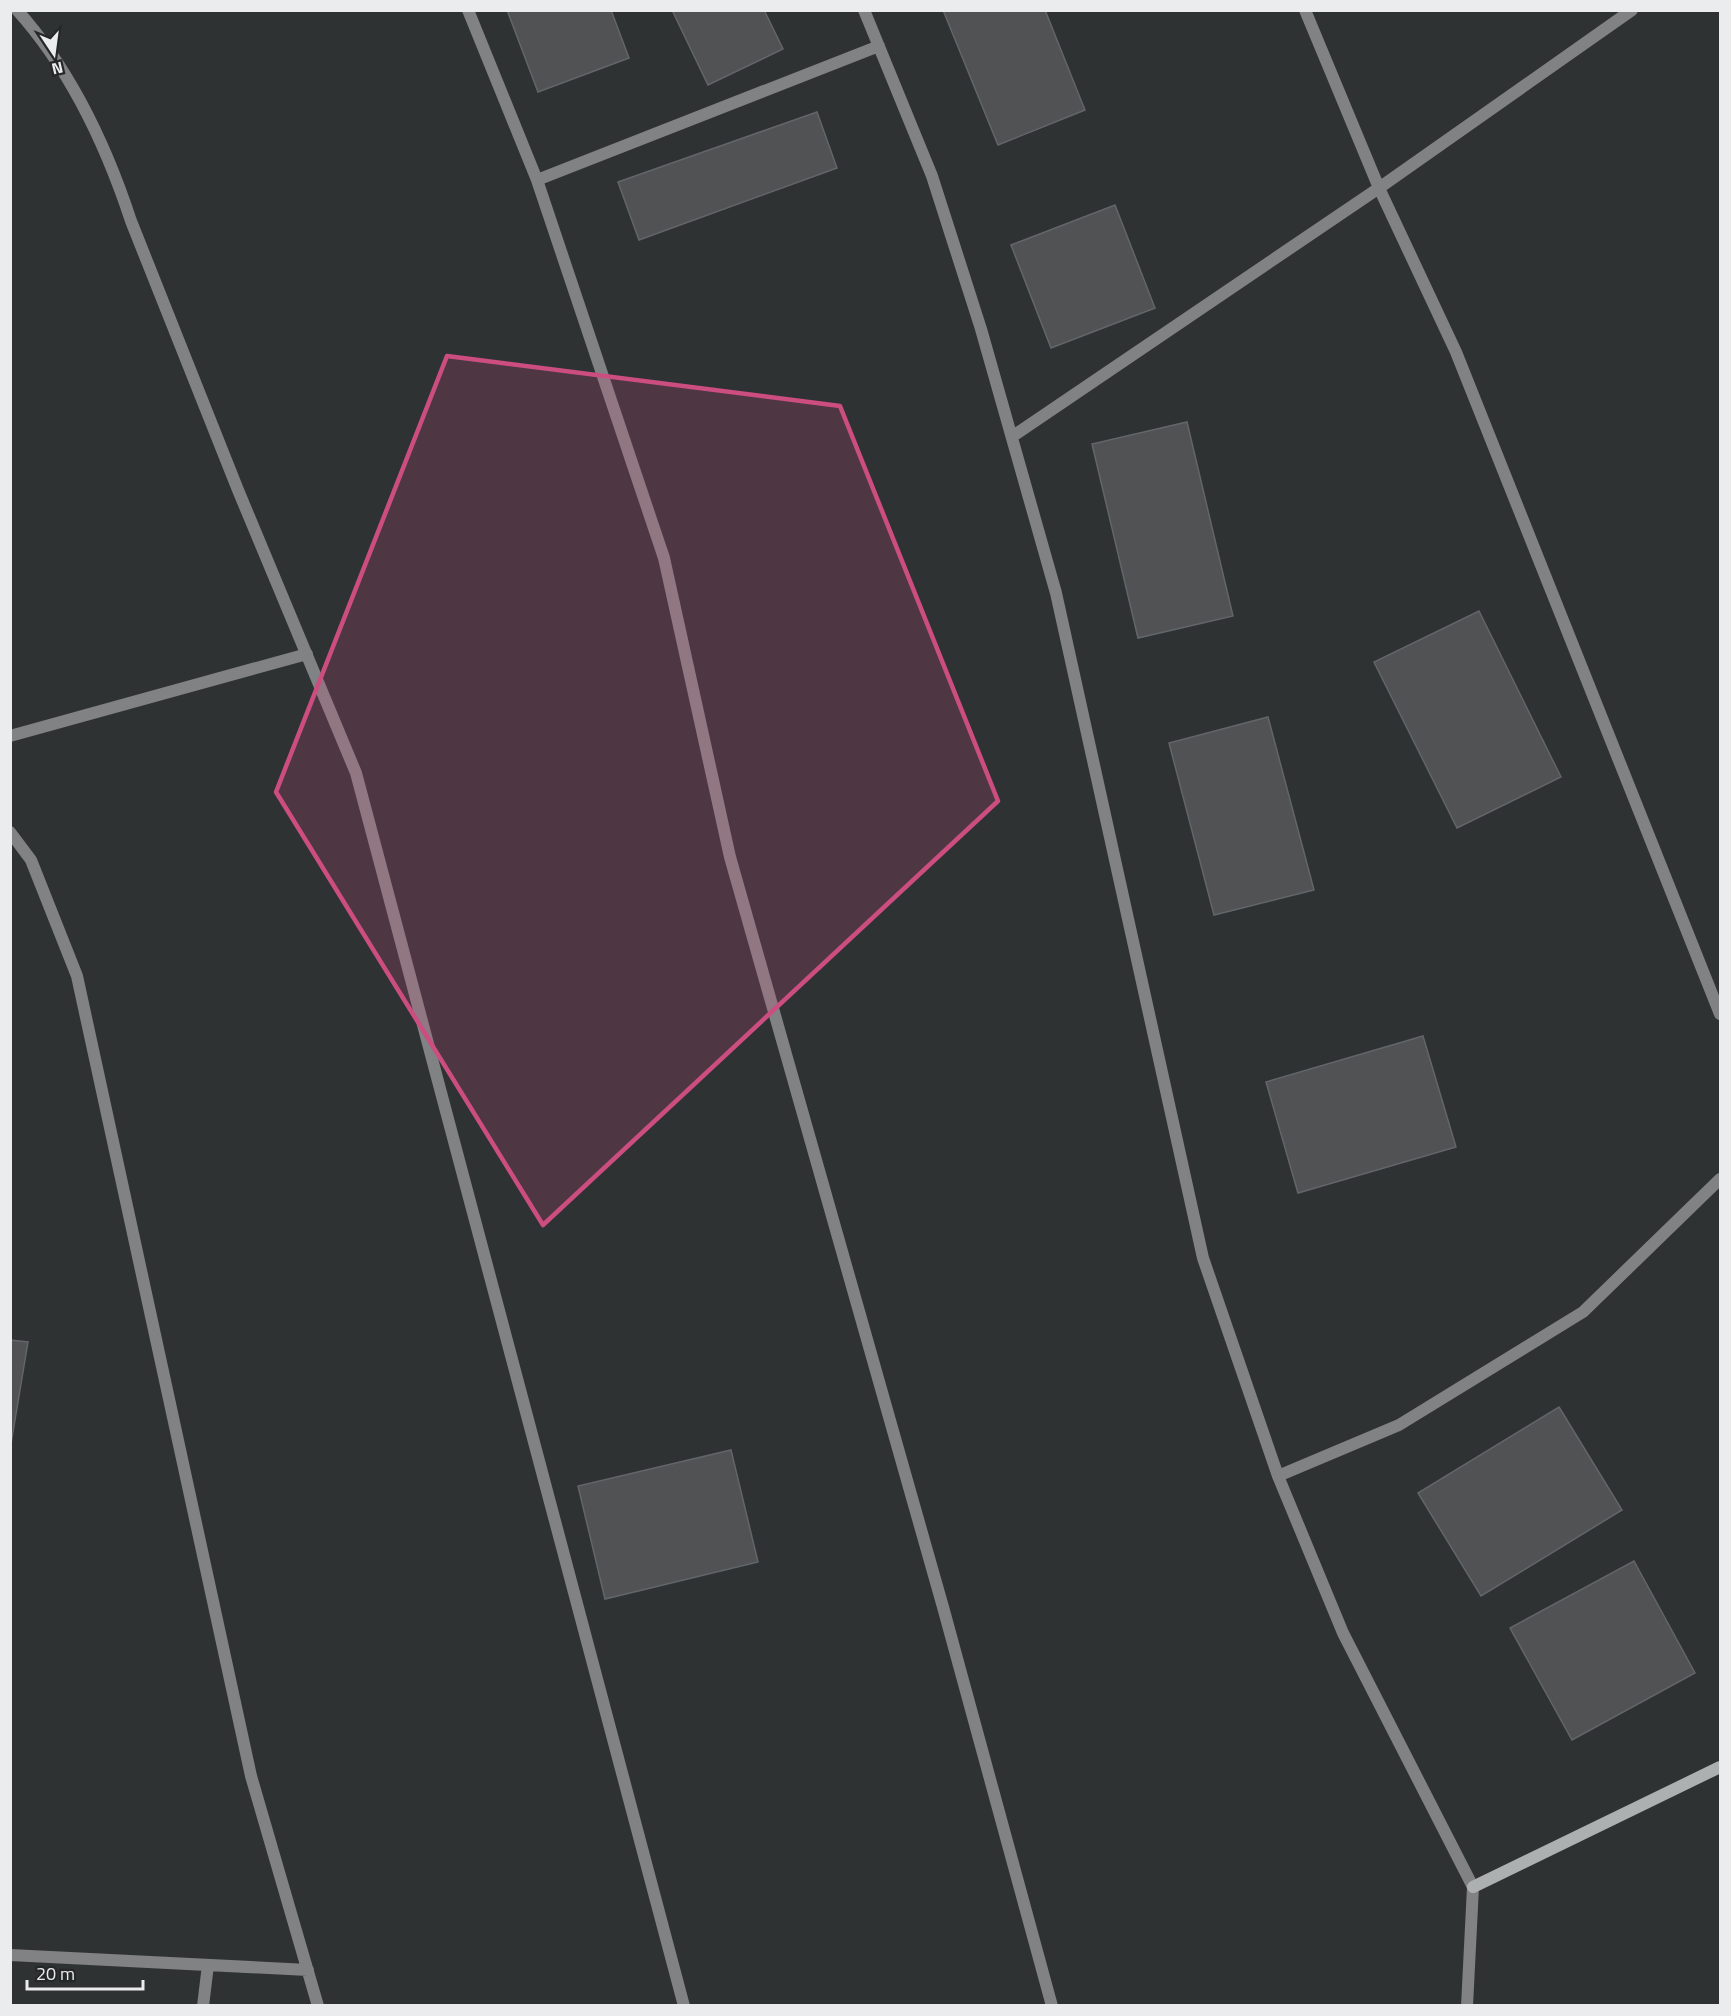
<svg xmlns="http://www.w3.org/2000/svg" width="1731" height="2016" font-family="'Titillium Web',sans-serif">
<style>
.building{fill:#505254;stroke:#636668;stroke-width:1.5}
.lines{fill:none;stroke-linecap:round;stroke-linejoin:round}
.street{stroke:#818283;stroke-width:12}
.secondary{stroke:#adb0b0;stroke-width:12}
.marked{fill:#cc4d80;fill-opacity:0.2;stroke:#cc4d80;stroke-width:4.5;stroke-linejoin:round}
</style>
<rect width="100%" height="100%" fill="#2f3233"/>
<path class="building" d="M507 10H611L629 58 538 92Z
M672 10H764L783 49 708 85Z
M943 10H1045L1085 110 998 145Z
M817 112 837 168 639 240 618 182Z
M1115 205 1155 308 1051 348 1011 245Z
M1187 422 1233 616 1138 638 1092 444Z
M1479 611 1561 777 1457 828 1374 662Z
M1268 717 1314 890 1214 915 1169 743Z
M1423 1036 1456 1147 1298 1193 1266 1082Z
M10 1340 28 1342 10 1450Z
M1559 1407 1622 1510 1481 1596 1418 1493Z
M731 1450 758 1562 605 1599 578 1486Z
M1634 1561 1695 1673 1572 1740 1510 1628Z"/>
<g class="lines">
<path class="street" d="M17 10C71 70 106 145 131 221L238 490 356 773 684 2006
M468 10 537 180 664 558 730 857 943 1607 1052 2006
M864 10 932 176 981 329 1056 593 1203 1258 1278 1476 1343 1633 1473 1887 1467 2006
M1305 10 1379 188 1456 352 1720 1014
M537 180 879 46
M1013 436 1379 188 1632 10
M10 736 307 654
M10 832 31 860 77 976 251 1776 318 2006
M1278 1476 1399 1425 1583 1312 1720 1179
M10 1955 308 1970
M203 2006 208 1965"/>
<path class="secondary" d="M1473 1887 1720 1767"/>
</g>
<path class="marked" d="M447 356 840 406 998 801 543 1225 276 792Z"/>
<rect width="1731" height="2016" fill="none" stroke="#eaeced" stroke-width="24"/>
<g transform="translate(54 54) rotate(167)" stroke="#252829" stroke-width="4.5" paint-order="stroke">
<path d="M0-4.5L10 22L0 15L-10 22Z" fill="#eaeced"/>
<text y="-9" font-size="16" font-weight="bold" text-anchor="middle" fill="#eaeced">N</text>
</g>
<path d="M27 1980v9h116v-9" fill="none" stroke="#eaeced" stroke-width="3"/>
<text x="36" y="1980" font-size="18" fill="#eaeced" stroke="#252829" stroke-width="4.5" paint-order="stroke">20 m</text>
</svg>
